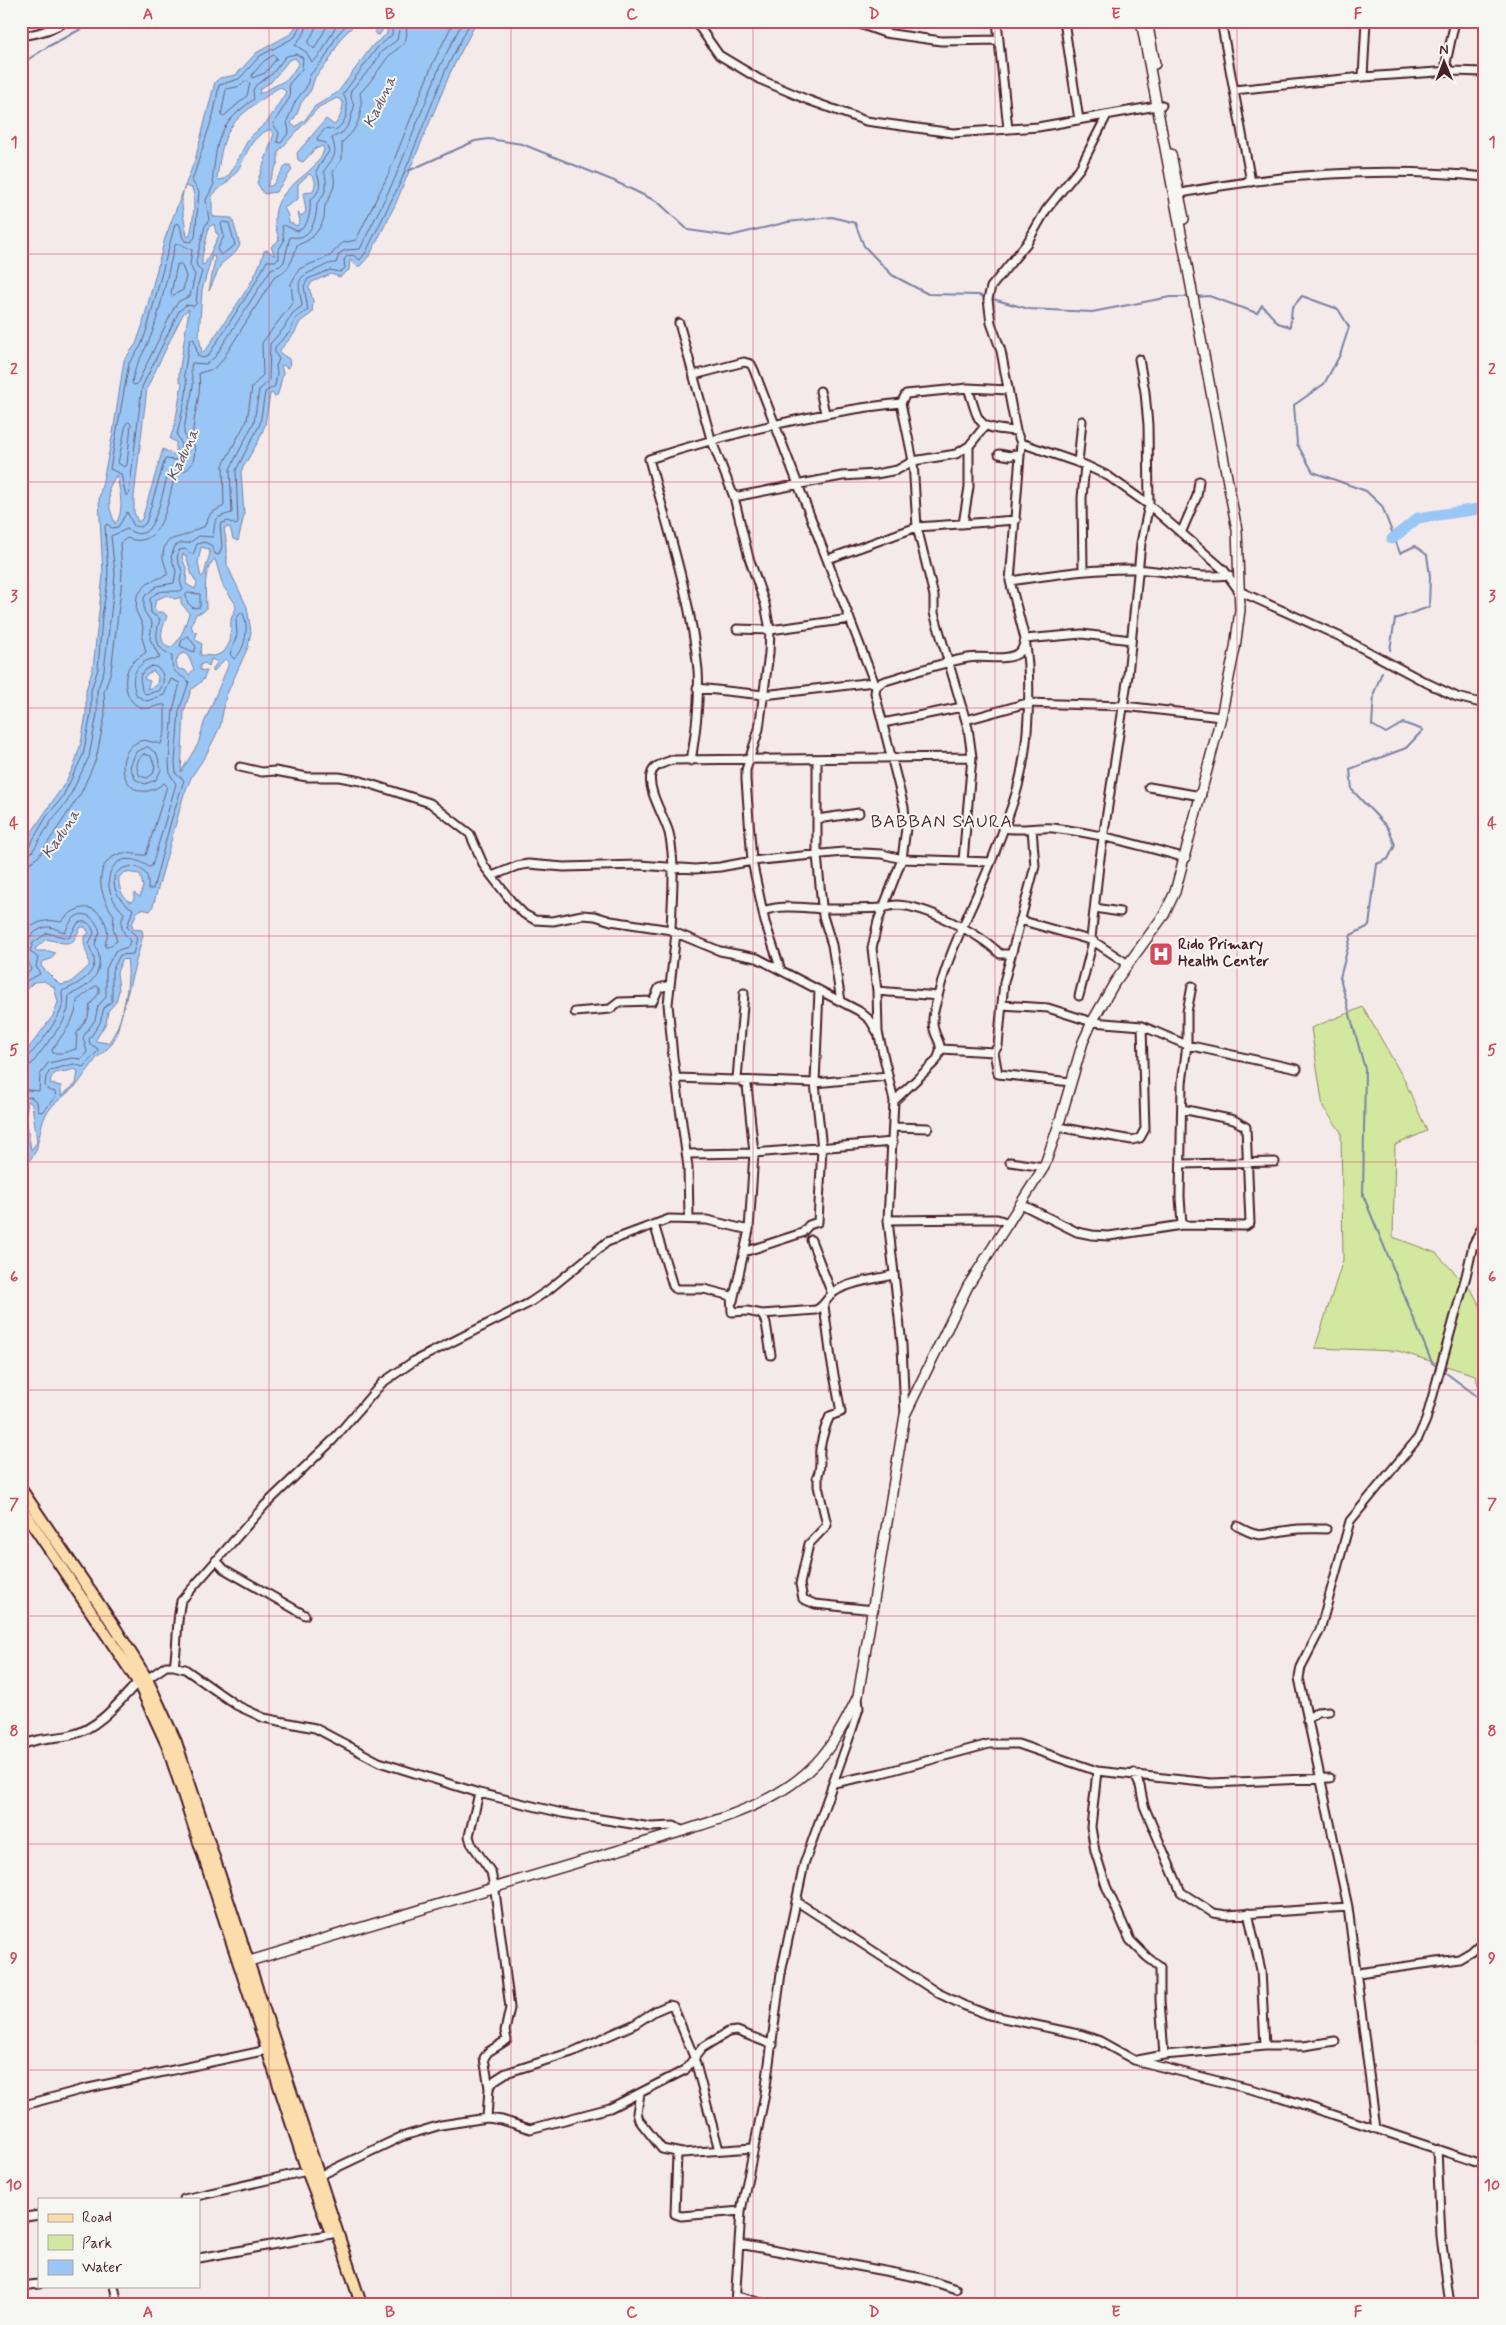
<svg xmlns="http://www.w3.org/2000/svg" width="1506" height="2325" font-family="Mynerve,sans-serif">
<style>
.green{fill:#d2e89e;stroke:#8e8464}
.water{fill:#99c6f4;stroke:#7983a4;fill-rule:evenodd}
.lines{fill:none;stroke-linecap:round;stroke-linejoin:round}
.shore{stroke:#6a627b;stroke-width:1}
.stream{stroke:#7983a4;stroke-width:2}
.river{stroke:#99c6f4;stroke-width:11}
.minor-casing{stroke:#4a1f2b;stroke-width:11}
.secondary-casing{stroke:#4a1f2b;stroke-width:12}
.primary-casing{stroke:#4a1f2b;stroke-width:14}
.minor{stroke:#f6f6f2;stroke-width:7}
.secondary{stroke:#f6f6f2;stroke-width:9}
.primary{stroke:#fbddab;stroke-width:10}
.grid{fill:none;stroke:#d1495b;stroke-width:1;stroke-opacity:0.55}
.labels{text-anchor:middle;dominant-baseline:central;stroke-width:4;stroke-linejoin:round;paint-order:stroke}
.poi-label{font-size:15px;font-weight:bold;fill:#4a1f2b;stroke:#f6f6f2;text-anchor:start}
.water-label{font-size:16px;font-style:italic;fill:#625167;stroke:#f6f6f2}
.quarter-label{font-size:18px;letter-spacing:1px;fill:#4a1f2b;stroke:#f6f6f2}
.neatline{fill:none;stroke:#d1495b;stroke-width:2}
.grid-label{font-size:16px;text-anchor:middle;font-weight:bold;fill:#d1495b}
</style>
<rect width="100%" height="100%" fill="#f5eaea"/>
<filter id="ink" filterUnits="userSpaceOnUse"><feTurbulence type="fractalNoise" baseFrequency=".02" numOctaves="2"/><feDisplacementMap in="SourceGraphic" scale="10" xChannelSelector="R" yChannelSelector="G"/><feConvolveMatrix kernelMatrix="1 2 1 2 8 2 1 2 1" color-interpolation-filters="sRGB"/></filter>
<g filter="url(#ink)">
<path class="green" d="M1363 1007 1404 1079 1427 1131 1395 1145 1393 1237 1436 1253 1472 1291 1485 1315V1407L1475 1375 1398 1351 1315 1348 1343 1260 1341 1132 1323 1107 1311 1028Z"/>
<path class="water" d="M298 21H358L341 38 329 61 315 77 311 90 301 103 297 114 291 123 295 127 305 120 314 107 338 92 373 45 387 34V29L384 28 379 35 375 34 376 27 381 21H477L451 71 395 205 370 255 360 266H357L350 260 349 270 340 277 331 274 312 282 309 287 313 301 312 313 300 322 294 334 280 350V353L289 359 290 366 287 368 283 365 281 366 283 373 278 394 275 397 272 393 270 394 265 425 259 440 241 471 244 515 238 541 233 539 230 527 224 528 227 546V565L247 607 251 632 248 647 226 696 220 727 206 755 192 776 184 794 153 906 150 911 142 909 137 912 132 924 133 929 142 930 143 935 116 1036 111 1045 96 1059 77 1085 53 1105 46 1114 42 1124 36 1151 21 1173 25 1145 21 1104V1058L53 1016 58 1002 54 987 44 981 34 982 21 994V848L65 783 74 766 81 743 86 714V690L93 668 103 574 99 499 113 433 123 367 124 360 136 344 142 327 165 238 195 160 215 82 220 78 236 75 256 53 292 33ZM295 58 299 63 288 79 259 94 260 89 271 82 289 60ZM281 87 286 92 268 121 249 138 230 174 224 179 219 180 217 178C223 136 225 125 261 100 268 96 274 89 281 87ZM337 98 343 102C343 109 340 121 334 125L326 119 297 153 298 160 303 162 315 149 323 146 324 150C316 177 273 185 275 221 275 228 278 234 279 240L271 247 275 256 267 250 264 251C255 286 227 315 209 346L202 353 199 336 202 290 212 256H214L215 259 209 291 221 264 236 252 240 245 232 218 214 217 212 214V196C218 188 226 185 232 177 248 161 244 142 268 130H271L274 134 257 183 264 194 276 192 292 170 290 165H286L272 186H267L278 162V152L319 107ZM309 174C318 179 315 184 313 192L303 193 306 211 302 216 298 213 300 221 297 226 289 222 288 215 284 208 298 199V184ZM185 186 192 188C196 196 193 229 189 237L187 236C185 218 178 203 185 186ZM214 224 216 233 219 235 205 264 202 265V257L209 227ZM189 309 179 373V381L182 383 175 424 170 439 176 442V454L174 455 163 449 142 519 138 522 134 512V496L147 388 174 332 183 314ZM116 475C120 488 125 513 115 524L110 509 109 488ZM201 547 208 549 210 553 204 575 201 577 198 563ZM183 554 186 556 192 575 197 583 195 589 186 584 187 570 182 558ZM215 559 223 586 235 603 236 608 231 619 230 642 224 652 215 656 200 655 202 644 195 639 197 633 193 631 191 625 196 614 203 612 206 609C206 594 202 570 215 559ZM167 595 175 599 181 597V603L189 613C186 624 180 644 169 648 156 639 163 628 167 616L163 612H157L154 608 156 600ZM184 653 188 656 194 669 189 675 185 670 178 669 176 662 179 655ZM211 659 218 662 213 668V672L225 659 228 661V666L204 723 198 744 181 772 184 711 191 690 203 680 207 671 200 670V665L205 663 209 666ZM153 671 158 676 157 685 147 689 150 681 144 679 146 675ZM125 872 140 874 143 886 140 897 134 893V899L131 902C122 899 118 886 119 877ZM81 927H85L89 933 84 937C83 949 90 955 89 966L70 983 60 985 41 966 42 962 51 959 55 953 49 951H37L35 949 46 939 63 943H72ZM127 959C131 981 123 1026 108 1043L95 1041 106 1023 108 1011 116 1002 119 990 117 972 122 960ZM74 1069 78 1071 76 1084 61 1096V1086L50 1084C51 1068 63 1074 74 1069ZM28 1101 32 1104 37 1142 31 1150 26 1115Z"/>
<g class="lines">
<path class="shore" d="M302 21 295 37 260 56 239 79 219 85 214 112 192 181 199 192 195 237 191 242 185 241C180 236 183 228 178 223L175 224 147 329 141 346 129 363 110 469 121 474 126 496 129 494 142 387 179 311 186 305 194 306 196 304 198 284 202 272 197 266 196 261 205 226 209 220 206 200 214 184C211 176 214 169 215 160 218 129 230 117 254 99L253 90 256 85 272 74 286 56 296 54 303 58 302 69 289 84 290 97 273 124 279 133 277 142 281 143 289 132 287 121 296 100 306 88 310 75 325 58 337 35 350 21
M308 21 305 32 295 45 306 52 312 62C326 53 328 33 341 21
M316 21 315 29 308 43 314 49 330 21
M274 55 277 58 265 73 252 78V75L263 62Z
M247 81 250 83 247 96 224 116H221L226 89 237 87Z
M223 222 229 223 235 245 221 255 217 250 224 236 221 224Z
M178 243 192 250 190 265 195 275 190 296 179 301 174 308 137 384 134 385 132 383C135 362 145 353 152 333 162 305 167 274 175 245Z
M181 264 186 276 183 290 172 296 171 293 177 265Z
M129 422 131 424 127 465 124 467 118 463 126 424Z
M188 593 200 594V607L193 608 187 602 186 595Z
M242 612C250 624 246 650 234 659L230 654 237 635 236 619Z
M188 636 196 647 194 652 180 646 182 640Z
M152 666C165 668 166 682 159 691L146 694C141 691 142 690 141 684 138 674 143 671 152 666Z
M148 747 157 754 161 770 156 780 145 784 135 779 130 767 136 752Z
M144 754 151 756 155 766 153 774 147 778 140 776C135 768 136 759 144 754Z
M21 850 28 848 47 816 62 798 83 755 91 714V690L98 669 102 616 107 587 108 573 105 526 107 524 112 528 118 527 127 512 134 526 141 527 146 523 165 459 176 460 181 455V443L177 435 186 395 187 383 184 374 190 339H194L198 356 203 358 208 356 255 283 267 261H275L279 259V249L284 241 282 226 284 225 297 231C309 228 311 210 310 200 322 192 321 182 316 171L329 151 326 143 318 141 317 138 326 128 335 130C348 123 350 105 343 94L377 48 392 35V27L385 21
M21 856 32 852 52 820 67 802 89 757 97 714V691L104 670 114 587 115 573 111 536 127 529C132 532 138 536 145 532 157 526 165 481 170 468 184 463 189 461 188 443 187 439 184 436 184 432 185 418 191 400 193 386 194 377 189 375 192 363L206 364 215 357 271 269 280 266 284 262 290 237C294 237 299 238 303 236 314 231 317 213 317 203 327 194 328 183 324 171 334 156 338 156 332 138L343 132 349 124 354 107 350 93 352 89 373 66 381 52 397 40 399 30 395 21
M21 864 31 862 39 856 81 793 96 759 105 715 104 692 111 671 121 589 122 573 120 543 127 538C163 552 168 499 175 475 182 472 190 470 193 461 197 450 192 441 193 431 194 411 202 393 199 373L213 369 221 362 275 276C291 270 292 260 297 245 311 241 319 232 324 218 325 214 324 209 325 206 331 192 337 188 333 172L342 159V142C358 130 364 112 360 93 370 83 377 72 385 61 394 46 414 48 404 21
M21 936C33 923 44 918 61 922 76 904 99 900 107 928 109 935 105 941 105 947H108L117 941 113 928 114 915C100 898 91 864 119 854 128 851 138 856 146 855L167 786 164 783C124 814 106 748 144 740L161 744 165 731V705C158 704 150 710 142 708 125 703 121 677 131 664 135 659 142 656 146 652L142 637 143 626 136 611 137 596 147 583 167 575C168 569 163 564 163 556 164 536 174 540 186 535 193 532 196 528 204 527L211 513 224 506 223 465 247 420 252 387 263 375 262 343 293 302 291 284 299 269 330 256 342 243 356 240 388 175 433 63 454 21
M21 978 31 970C29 961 26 959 24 952 22 940 39 926 50 927 55 928 60 931 65 932 68 928 69 922 74 918 86 908 97 921 100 932L95 944C107 969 93 986 69 995L68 1009 63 1022 32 1064 21 1068
M96 986 99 987V993L90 1005 88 1017 77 1033 76 1049 63 1053H53L52 1050 70 1024 75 1013 77 1001Z
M21 987 28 980 40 974 36 966 38 958 30 951 33 943 47 933 69 938 78 923C87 919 92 925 94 933L89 943C89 949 93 952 94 958 97 975 75 986 62 991 62 997 64 1004 61 1010 58 1020 30 1060 21 1061
M21 1092 28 1090 39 1091 40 1075 48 1063 72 1058 82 1059 87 1052 83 1037 95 1020 98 1006 106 997V969L115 951 128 947 130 941C122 931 119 926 124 913 93 884 113 842 149 867L152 866 176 784 170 774 169 762 173 710 180 683 171 679 164 695 147 701 137 696C130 681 133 667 148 660 153 658 156 660 160 658L150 639 152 623 144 611V597L157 586 174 583 176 571 171 557 175 546 181 543H189L199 536 213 537C216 519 212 518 232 513L230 469 254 422 259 390 269 381 270 344 284 328 292 314 302 306C299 283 293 278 318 269 325 266 328 263 336 263L339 254 345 250 360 249 395 178 440 66 463 21
M21 1104 24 1098 31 1097 37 1102 38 1111 42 1112 56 1096 55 1092 48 1090 45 1085 46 1077 50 1070 74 1064 83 1067 98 1051 97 1048 90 1044 89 1039 100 1023 104 1008 112 1001V971L120 955 133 954 137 937 127 927 133 909C121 902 113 893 114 877 119 866 137 862 145 873 149 877 148 884 148 889H153L171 821 184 780 176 774 175 762 179 711 189 682C176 671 171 674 172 655 154 649 155 635 160 619L151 613 150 599C160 586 171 594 183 590L180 581 182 571 177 559 179 550 185 549 193 555 197 544 204 542 211 545 215 554 219 555 222 546 220 524 228 521 236 525 238 523 236 470 260 424 265 392 275 386 277 373 276 366 279 359 275 353V347L290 332 296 318 308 310 304 286 308 279 330 270 340 272 345 268 344 260 347 256 353 255 360 260 366 252 401 181 446 69 471 21"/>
<path class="stream" d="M21 64 49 46 96 21
M408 171 475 141 489 139 522 144 614 181 658 202 688 230 730 236 788 222 832 217 855 223 864 246 892 275 928 294 978 295 1029 309 1092 312 1170 297H1189
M1196 297 1209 296 1257 313 1262 305 1278 323 1290 327 1292 308 1302 296 1338 309 1349 327 1340 355 1324 384 1294 405 1297 444 1313 472 1366 491 1382 506 1400 553 1415 546 1427 555 1430 576 1429 607 1395 619 1390 650
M1382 672 1374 693 1372 725 1386 733 1403 723 1423 730 1406 748 1350 769 1352 790 1388 828 1395 845 1388 859 1377 864 1369 926 1351 935 1340 978 1365 1069 1363 1195 1432 1363 1438 1367
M1442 1370 1485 1402"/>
<path class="river" d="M1392 539 1418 518 1485 508"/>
<g class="minor-casing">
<path id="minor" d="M695 21 719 55 759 79 808 100 866 121 953 133 1038 127 1162 105
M851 21 885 33 941 41 999 40
M997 21 1008 129
M1064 21 1079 120
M1221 21 1251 182
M1455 21 1446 63 1448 68 1452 71 1485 72
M21 35C32 36 57 28 66 21
M1363 77 1366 21
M1234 90 1363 77 1452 71
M1176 194C1277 174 1383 167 1485 177
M679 323 711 439 734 497 749 558 765 604 770 630 769 653 759 729 746 770V780L752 861 765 922 781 970
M694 375 744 362 751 364 754 370 876 687
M968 388 1008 390
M820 391 825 413
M901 403 913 461 917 527 934 596V613L968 728 972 757 963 861
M1021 443 1085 465 1108 476 1149 505 1224 570 1239 591 1341 637 1427 683 1457 697 1485 704
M999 454 1010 456 1015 454 1019 457
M1078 463 1082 421
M734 497 842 476 876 474 897 470 913 461 956 454 969 446 985 426
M963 524 969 487V446
M1181 533 1197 496 1199 481
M828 559 917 527 1016 520
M1083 570 1082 498 1085 465
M1010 581C1052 575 1093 568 1136 569 1167 571 1198 579 1229 575
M737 629 770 630 850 619
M697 688 764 695 874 682
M966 720 1027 703 1124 706 1221 717
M883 723 962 707
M817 759V855L823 916 832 945 841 1001
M691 761C696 731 700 700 698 670 691 598 668 529 649 459 732 433 815 412 901 403L906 394 968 388C980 424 975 428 1016 431
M240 767 262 772 275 771 307 777H339L361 781 430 803 470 834 484 866 512 902 524 914 535 920 553 921 582 915 595 916 611 921 671 930 676 933 720 951 757 958 859 1011 870 1020 877 1032
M1149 787 1201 796
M817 819 859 813
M1003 828C1020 831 1036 827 1053 828 1098 833 1143 846 1186 858
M1032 829 1035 866 1004 982 998 1046 994 1052 998 1074 1071 1082
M492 876 517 866 528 864 564 867 639 865 695 869 720 867 752 861 843 852 882 854 902 859 991 862
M1095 908 1120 912
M763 911C784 904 802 908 824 909 843 909 863 909 882 908 887 907 892 905 897 905 926 906 979 933 1000 954H1011
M1020 920 1093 941 1079 996
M671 930C672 898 676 864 669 833 665 818 647 790 651 775 653 765 664 763 672 760L972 757
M676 933 668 1004 673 1057 688 1167 689 1218
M1128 964 1093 941 1091 938 1099 865 1128 675 1141 543 1149 505 1148 425 1145 392 1139 359
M877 991 938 996
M1002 1005 1048 1008 1092 1022 1142 1026 1187 1045 1297 1069
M575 1012 610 1009 619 1002 653 1001 659 988 670 985
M941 1049 994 1052
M677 1078 815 1083 888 1076
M737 1079 744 993
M894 1101 936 1061C947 1042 933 1040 933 1022 932 1015 936 1004 938 996 949 949 973 907 991 862 1000 839 1010 814 1017 790 1029 748 1032 682 1025 639L1082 634 1131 640
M893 1127 928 1128
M1058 1127 1132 1140 1140 1138 1145 1129 1142 1026
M687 1154 754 1153 893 1142
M1010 1162 1044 1167
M1182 1164 1275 1162
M1021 1204 1077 1232 1092 1235 1109 1236 1182 1225 1246 1226 1250 1223 1246 1127 1234 1120 1182 1109
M888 1220 981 1219H997L1009 1223
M654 1224 673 1286 676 1289H704L731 1296 732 1312 747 1311 762 1314 816 1310C826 1305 827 1296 836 1291 849 1282 877 1279 893 1275
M1182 1225 1180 1197 1182 1083 1187 1045V1012L1192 986
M811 1240 832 1294
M1473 1245 1485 1244
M744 1252 802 1233 809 1225 818 1222 822 1149 815 1083 819 990
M733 1301 749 1230 754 1153 747 1085 737 1079
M762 1314 766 1323 771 1355
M905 1415 902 1345 888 1220 894 1101 878 1032 877 991 872 948 878 921 902 859 906 828 904 807 875 693 876 687 882 682C910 674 939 663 968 658 983 655 1006 662 1019 653 1023 650 1024 644 1025 639L1010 581 1021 443 1016 431 1001 351 991 323 988 299 991 287 1027 243 1046 210 1080 168 1107 115
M817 1477C822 1468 819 1459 820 1449 822 1438 825 1426 830 1416L841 1412 831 1359 824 1306
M818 1477V1486L827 1525 809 1544 800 1584 803 1599 815 1604 874 1610
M1237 1526C1264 1541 1262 1533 1290 1530 1302 1528 1314 1529 1326 1529
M216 1560 224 1569 305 1615
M174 1666C178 1644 176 1622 181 1601L265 1505 332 1441 382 1383 414 1361 529 1303 547 1291 607 1242 669 1219 707 1220 749 1230
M147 1679 166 1666H174L185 1669 236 1705 264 1718 315 1728 379 1762 479 1793 562 1813 651 1827 674 1826 683 1831
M1307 1720 1317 1712 1329 1711
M21 1746C37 1737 54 1739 71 1735 98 1729 119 1702 138 1682
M1097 1771 1091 1827 1095 1851 1106 1886 1130 1940 1147 1957 1160 1967V2000L1164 2055 1138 2060
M1134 1773 1140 1786 1144 1806 1181 1892 1213 1913 1227 1915 1348 1907
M834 1783 882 1773 989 1744H1018L1097 1771 1211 1783 1330 1778
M479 1793 469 1836 471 1843 491 1872 495 1891 510 2008 505 2031 507 2040 488 2052 484 2058 489 2088
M796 1901 938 1993 963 2005 989 2015 1083 2035 1100 2041 1134 2060 1274 2095 1485 2165
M1248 1913 1261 1970 1265 2046
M1358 1973 1459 1959 1471 1952 1485 1939
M1482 2044 1485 2059
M1164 2055 1265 2046H1304L1335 2041
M640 2093 637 2113 639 2120 662 2149 682 2153 753 2148
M21 2106 84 2089 267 2050
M487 2118 489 2088 495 2080 506 2073 572 2052 635 2024 655 2011 669 2005 673 2006 694 2057 719 2150
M1376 2129 1348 1907 1299 1678 1301 1667 1320 1630 1350 1521 1418 1438 1426 1420 1466 1276 1473 1245 1485 1221
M1437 2149 1441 2237 1450 2304
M677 2153 675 2214 681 2216 741 2211
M319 2176 401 2137 441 2125 487 2118 502 2120 530 2129 610 2108 685 2070 702 2048 728 2032 737 2031 773 2045
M184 2199 307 2171
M26 2217 39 2215
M739 2244 922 2278 956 2289
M199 2258 332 2234
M21 2286 39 2284
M114 2286 118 2304
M736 2296 766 2304
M735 2304 741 2211 765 2094 781 1973 804 1864 852 1730 859 1708 858 1697"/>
</g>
<g class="secondary-casing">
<path id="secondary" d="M1147 21 1155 64
M1171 154 1184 219
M243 1963 683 1831C739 1813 798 1795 832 1743 843 1728 850 1712 858 1696L905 1415 968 1286 1044 1167 1058 1127 1083 1042 1092 1022 1115 982 1164 915 1175 892 1221 717 1235 648 1240 610 1237 530 1141 21"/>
</g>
<g class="primary-casing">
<path id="primary" d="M21 1489 114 1626 147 1679 176 1742 361 2304
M21 1507 138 1682 167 1745 307 2171 329 2228"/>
</g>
<use href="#minor" class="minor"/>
<use href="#secondary" class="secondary"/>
<use href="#primary" class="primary"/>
</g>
</g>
<path class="grid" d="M269 21V2304M511 21V2304M753 21V2304M995 21V2304M1237 21V2304M21 254H1485M21 482H1485M21 708H1485M21 936H1485M21 1162H1485M21 1390H1485M21 1616H1485M21 1844H1485M21 2070H1485"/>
<defs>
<g id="hospital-square" transform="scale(1.25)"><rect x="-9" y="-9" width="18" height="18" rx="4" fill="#d1495b" stroke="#f6f6f2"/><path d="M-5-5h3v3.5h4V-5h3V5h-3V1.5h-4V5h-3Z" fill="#fff"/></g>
</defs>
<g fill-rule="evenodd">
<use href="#hospital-square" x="1161" y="954"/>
</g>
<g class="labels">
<g class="poi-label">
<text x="1178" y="945">Rido Primary<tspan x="1178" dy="17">Health Center</tspan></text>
</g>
<g class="water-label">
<text transform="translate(380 102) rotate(-64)">Kaduna</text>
<text transform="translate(183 455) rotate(-65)">Kaduna</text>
<text transform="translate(61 834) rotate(-56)">Kaduna</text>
</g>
<g class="quarter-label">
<text x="942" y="822">BABBAN SAURA</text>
</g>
</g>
<rect width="1506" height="2325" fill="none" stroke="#f6f6f2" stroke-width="55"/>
<rect x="38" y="2198" width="162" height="90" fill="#f6f6f2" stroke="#b1a0a2"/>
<rect x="48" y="2214" width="25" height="8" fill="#fbddab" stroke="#b1a0a2"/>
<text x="82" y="2222" font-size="15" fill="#4a1f2b">Road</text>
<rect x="48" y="2235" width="25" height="15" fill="#d2e89e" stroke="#b1a0a2"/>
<text x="82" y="2248" font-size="15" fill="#4a1f2b">Park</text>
<rect x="48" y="2260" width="25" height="15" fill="#99c6f4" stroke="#b1a0a2"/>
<text x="82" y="2272" font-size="15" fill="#4a1f2b">Water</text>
<g transform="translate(1444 62) rotate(359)" stroke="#f6f6f2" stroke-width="4" paint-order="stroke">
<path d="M0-4L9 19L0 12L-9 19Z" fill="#4a1f2b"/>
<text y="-8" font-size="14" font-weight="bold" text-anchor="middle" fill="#4a1f2b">N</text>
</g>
<rect x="28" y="28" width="1450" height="2270" class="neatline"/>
<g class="grid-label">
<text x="148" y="19">A</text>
<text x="390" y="19">B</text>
<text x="632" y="19">C</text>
<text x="874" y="19">D</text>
<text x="1116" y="19">E</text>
<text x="1358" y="19">F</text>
<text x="14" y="147">1</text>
<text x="1492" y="147">1</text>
<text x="14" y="374">2</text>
<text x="1492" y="374">2</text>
<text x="14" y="601">3</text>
<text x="1492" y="601">3</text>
<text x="14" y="828">4</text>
<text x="1492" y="828">4</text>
<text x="14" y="1055">5</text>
<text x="1492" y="1055">5</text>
<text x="14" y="1282">6</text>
<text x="1492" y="1282">6</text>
<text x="14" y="1509">7</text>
<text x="1492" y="1509">7</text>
<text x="14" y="1736">8</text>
<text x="1492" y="1736">8</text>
<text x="14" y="1963">9</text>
<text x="1492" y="1963">9</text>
<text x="14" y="2190">10</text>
<text x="1492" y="2190">10</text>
<text x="148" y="2317">A</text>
<text x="390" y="2317">B</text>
<text x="632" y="2317">C</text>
<text x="874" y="2317">D</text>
<text x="1116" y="2317">E</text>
<text x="1358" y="2317">F</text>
</g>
</svg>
